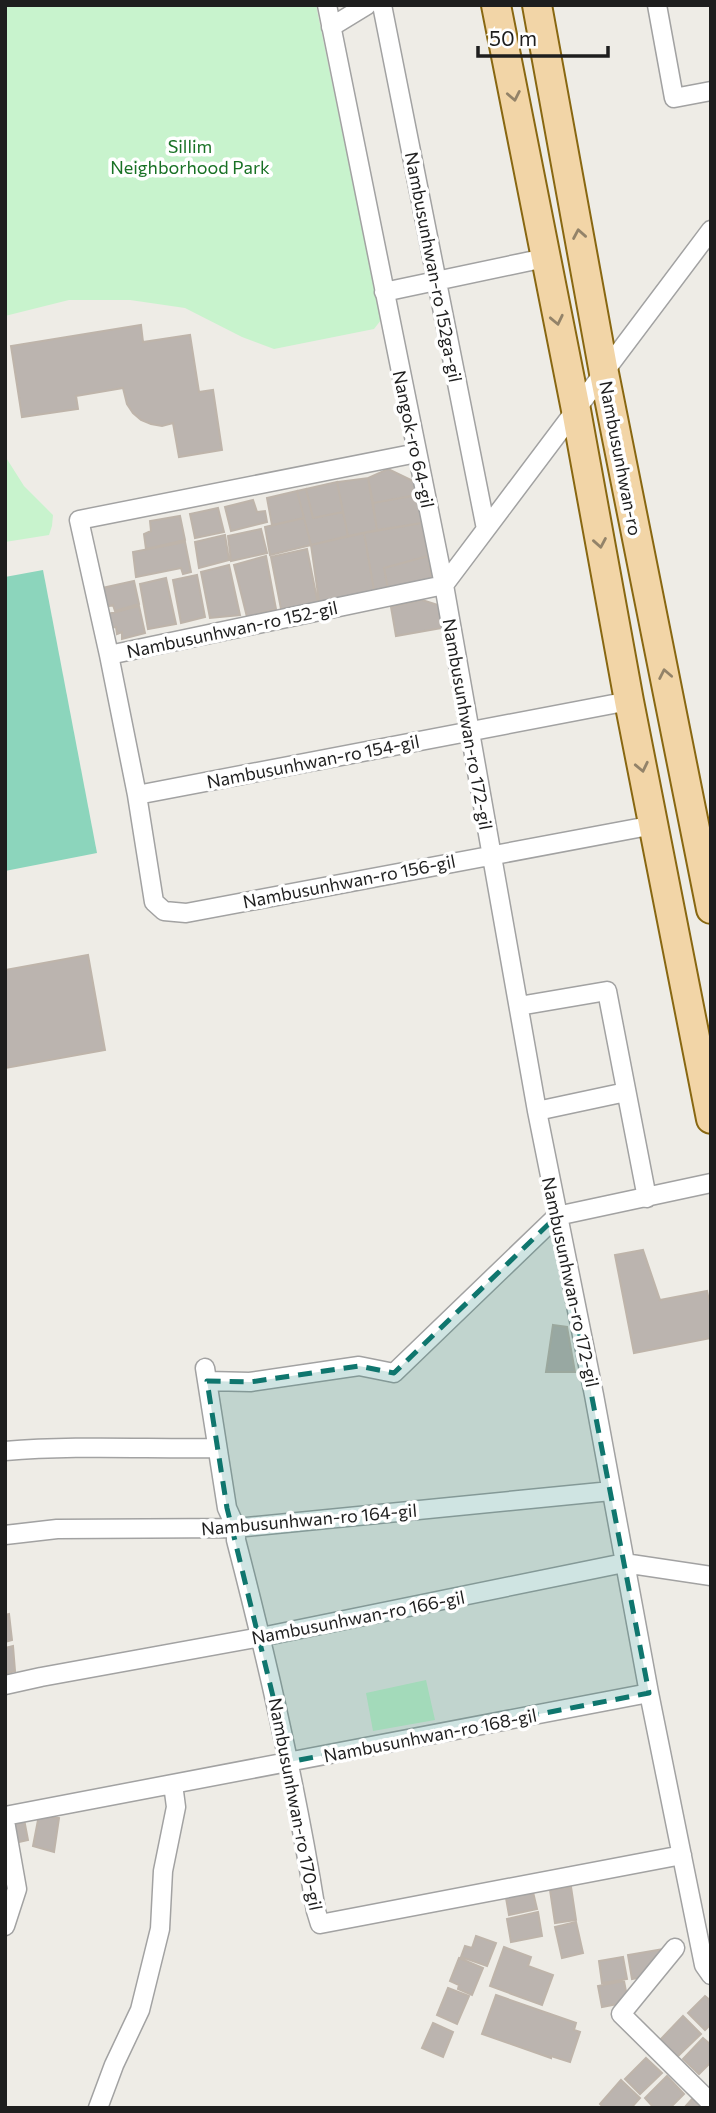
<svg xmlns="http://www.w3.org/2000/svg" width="716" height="2113" font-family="Commissioner,sans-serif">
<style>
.park{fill:#c8f3cd}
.pitch{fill:#8cd5bc}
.building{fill:#bbb4af;stroke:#beb4aa;stroke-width:2}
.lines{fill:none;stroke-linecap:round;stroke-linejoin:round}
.minor-casing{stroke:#a2a2a2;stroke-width:21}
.primary-casing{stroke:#886711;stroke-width:32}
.minor{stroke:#fff;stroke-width:18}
.primary{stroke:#f2d5a7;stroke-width:28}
.oneway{stroke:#938369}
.marked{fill:#0f766e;fill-opacity:0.2;stroke:#0f766e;stroke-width:5;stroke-dasharray:14 9;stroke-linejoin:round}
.labels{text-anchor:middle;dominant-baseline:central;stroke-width:7;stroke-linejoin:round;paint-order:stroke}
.park-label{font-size:18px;fill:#187124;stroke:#fff}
.street-label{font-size:18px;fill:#1e1e1e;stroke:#fff}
</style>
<rect width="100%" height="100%" fill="#eeece6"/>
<path class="park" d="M5 5H316L381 320 374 329 274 349 242 337 185 308 130 300H69L5 316Z
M5 456 24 486 53 515 52 526 49 535 5 542Z
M426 1680 435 1720 373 1731 366 1693Z"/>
<path class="pitch" d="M43 570 97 853 5 871V577Z"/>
<path class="building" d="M141 325 143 342 190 335 199 392 213 390 222 450 179 457 173 423 162 426 151 424 141 420 133 413 127 404 123 388 76 396 78 409 22 417 11 346Z
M388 469 415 482 417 495 373 503 368 478Z
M368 478 377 530 348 536 337 482Z
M337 482 343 512 313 518 306 489Z
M306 489 313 518 343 512 348 536 311 545 297 491Z
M297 491 304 518 272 525 267 498Z
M417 495 422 523 377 530 373 503Z
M253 500 257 512 265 511 267 522 231 531 225 507Z
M218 508 224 532 195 538 190 514Z
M180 516 185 540 146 549 144 534 151 531 150 521Z
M304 518 311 545 270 555 265 527Z
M422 523 428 556 384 568 389 594 375 596 364 533Z
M261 529 267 553 231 561 228 536Z
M364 533 375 596 320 608 311 545Z
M225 535 229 560 199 568 195 542Z
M185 542 191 572 183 574 181 568 136 577 133 552Z
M307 549 318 604 281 609 271 557Z
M266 556 276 609 247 617 234 565Z
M428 556 433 584 389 594 384 568Z
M229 565 240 615 210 618 201 572Z
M197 575 205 617 181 623 173 580Z
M166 578 176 624 148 629 140 584Z
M134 581 139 604 115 611 113 605 106 607 102 588Z
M422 600 438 605 442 628 396 636 391 607Z
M139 606 145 633 122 639V632L117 634 116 627 110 628 108 614Z
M88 955 105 1050 5 1068V970Z
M643 1250 660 1300 707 1291 711 1310V1338L634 1353 615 1255Z
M553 1325 567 1327 575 1372H546Z
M9 1614 12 1640 5 1642V1615Z
M13 1646 15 1671 5 1674V1648Z
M23 1814 28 1840 10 1844 5 1817Z
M39 1815 59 1818 54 1852 33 1846Z
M571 1887 576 1920 555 1923 550 1890Z
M533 1892 537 1909 509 1915 506 1898Z
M538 1912 542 1936 511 1942 507 1919Z
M576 1922 583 1953 562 1958 555 1927Z
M476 1936 496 1943 487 1966 461 1957 465 1946 472 1948Z
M504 1947 531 1957 528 1966 553 1975 542 2005 490 1986Z
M664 1949 665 1956 654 1958 656 1967 647 1968 648 1976 632 1979 628 1955Z
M623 1957 627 1979 602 1983 599 1961Z
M459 1958 483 1968 472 1995 458 1989 459 1985 450 1981Z
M624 1981 628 2002 602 2007 598 1986Z
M448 1988 469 1996 457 2024 437 2015Z
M496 1995 576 2023 574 2030 580 2032 570 2062 551 2056V2058L482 2034Z
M705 1996 711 2001V2024L705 2030 688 2013Z
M683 2016 701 2034 677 2057 660 2040Z
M433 2023 453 2032 443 2057 422 2048Z
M703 2038 711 2045V2062L699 2074 683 2059Z
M646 2058 662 2073 640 2094 625 2079Z
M667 2076 684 2094 670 2108H654L645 2098Z
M621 2080 640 2098 631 2108H604L600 2104Z
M693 2098 703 2108H684Z"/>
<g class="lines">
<g class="minor-casing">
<path id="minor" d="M327 5 444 585 537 1111 594 1395 649 1693 704 1965 711 1975
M382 5 486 529
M657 5 674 98 711 91
M331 27 367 5
M384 292 545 258
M417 453 79 520 109 655 444 585 711 230
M109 655 137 795 629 701
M137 795 154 902 164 911 186 913 654 825
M519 1006 607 991 647 1198
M537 1111 626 1092
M205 1368 227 1508 236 1528V1540C268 1663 296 1786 316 1911L320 1924 682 1855
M207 1381 250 1382 359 1366 394 1373 557 1216 711 1183
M5 1451C76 1445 146 1449 217 1448
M5 1535 57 1529 236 1528 611 1491
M5 1685 41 1677 261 1637 624 1563 711 1576
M5 1816 649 1693
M5 1821 17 1889 5 1926
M675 1948 621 2014 711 2103
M98 2108 114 2065 140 2010 160 1929 163 1871 176 1807 173 1784"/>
</g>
<g class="primary-casing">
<path id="primary" d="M496 5 576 410 629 701 711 1119
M537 5 604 373 711 909"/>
</g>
<use href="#minor" class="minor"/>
<use href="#primary" class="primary"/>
</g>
<defs><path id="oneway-chevron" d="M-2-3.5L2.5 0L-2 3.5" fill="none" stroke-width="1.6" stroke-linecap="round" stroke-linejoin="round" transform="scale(1.75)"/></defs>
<g class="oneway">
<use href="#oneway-chevron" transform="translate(514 96) rotate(79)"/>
<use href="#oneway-chevron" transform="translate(579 234) rotate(-100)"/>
<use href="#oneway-chevron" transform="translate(557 320) rotate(78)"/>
<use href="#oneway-chevron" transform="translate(600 543) rotate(80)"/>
<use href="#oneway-chevron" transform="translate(665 674) rotate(-101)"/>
<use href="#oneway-chevron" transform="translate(642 767) rotate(78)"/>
</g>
<path class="marked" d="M557 1216 649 1693 289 1762 227 1508 207 1381 250 1382 359 1366 394 1373Z"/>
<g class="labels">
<g class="park-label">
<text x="190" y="146">Sillim<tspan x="190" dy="21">Neighborhood Park</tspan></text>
</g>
<g class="street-label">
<text transform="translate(434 267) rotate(79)">Nambusunhwan-ro 152ga-gil</text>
<text transform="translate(414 439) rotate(78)">Nangok-ro 64-gil</text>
<text transform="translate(621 458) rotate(79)">Nambusunhwan-ro</text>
<text transform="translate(232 629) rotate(-12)">Nambusunhwan-ro 152-gil</text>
<text transform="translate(468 724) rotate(80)">Nambusunhwan-ro 172-gil</text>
<text transform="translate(313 761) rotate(-11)">Nambusunhwan-ro 154-gil</text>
<text transform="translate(349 881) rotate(-11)">Nambusunhwan-ro 156-gil</text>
<text transform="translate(571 1282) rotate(78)">Nambusunhwan-ro 172-gil</text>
<text transform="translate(309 1519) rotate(-5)">Nambusunhwan-ro 164-gil</text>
<text transform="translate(358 1617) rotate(-11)">Nambusunhwan-ro 166-gil</text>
<text transform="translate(430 1735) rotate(-11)">Nambusunhwan-ro 168-gil</text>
<text transform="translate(296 1804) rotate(79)">Nambusunhwan-ro 170-gil</text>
</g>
</g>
<rect width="716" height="2113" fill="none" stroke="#1e1e1e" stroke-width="14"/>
<path d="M478 46v10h130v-10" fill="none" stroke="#1e1e1e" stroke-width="3.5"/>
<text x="489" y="46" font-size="21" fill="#1e1e1e" stroke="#ffffff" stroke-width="5" paint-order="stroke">50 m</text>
</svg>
